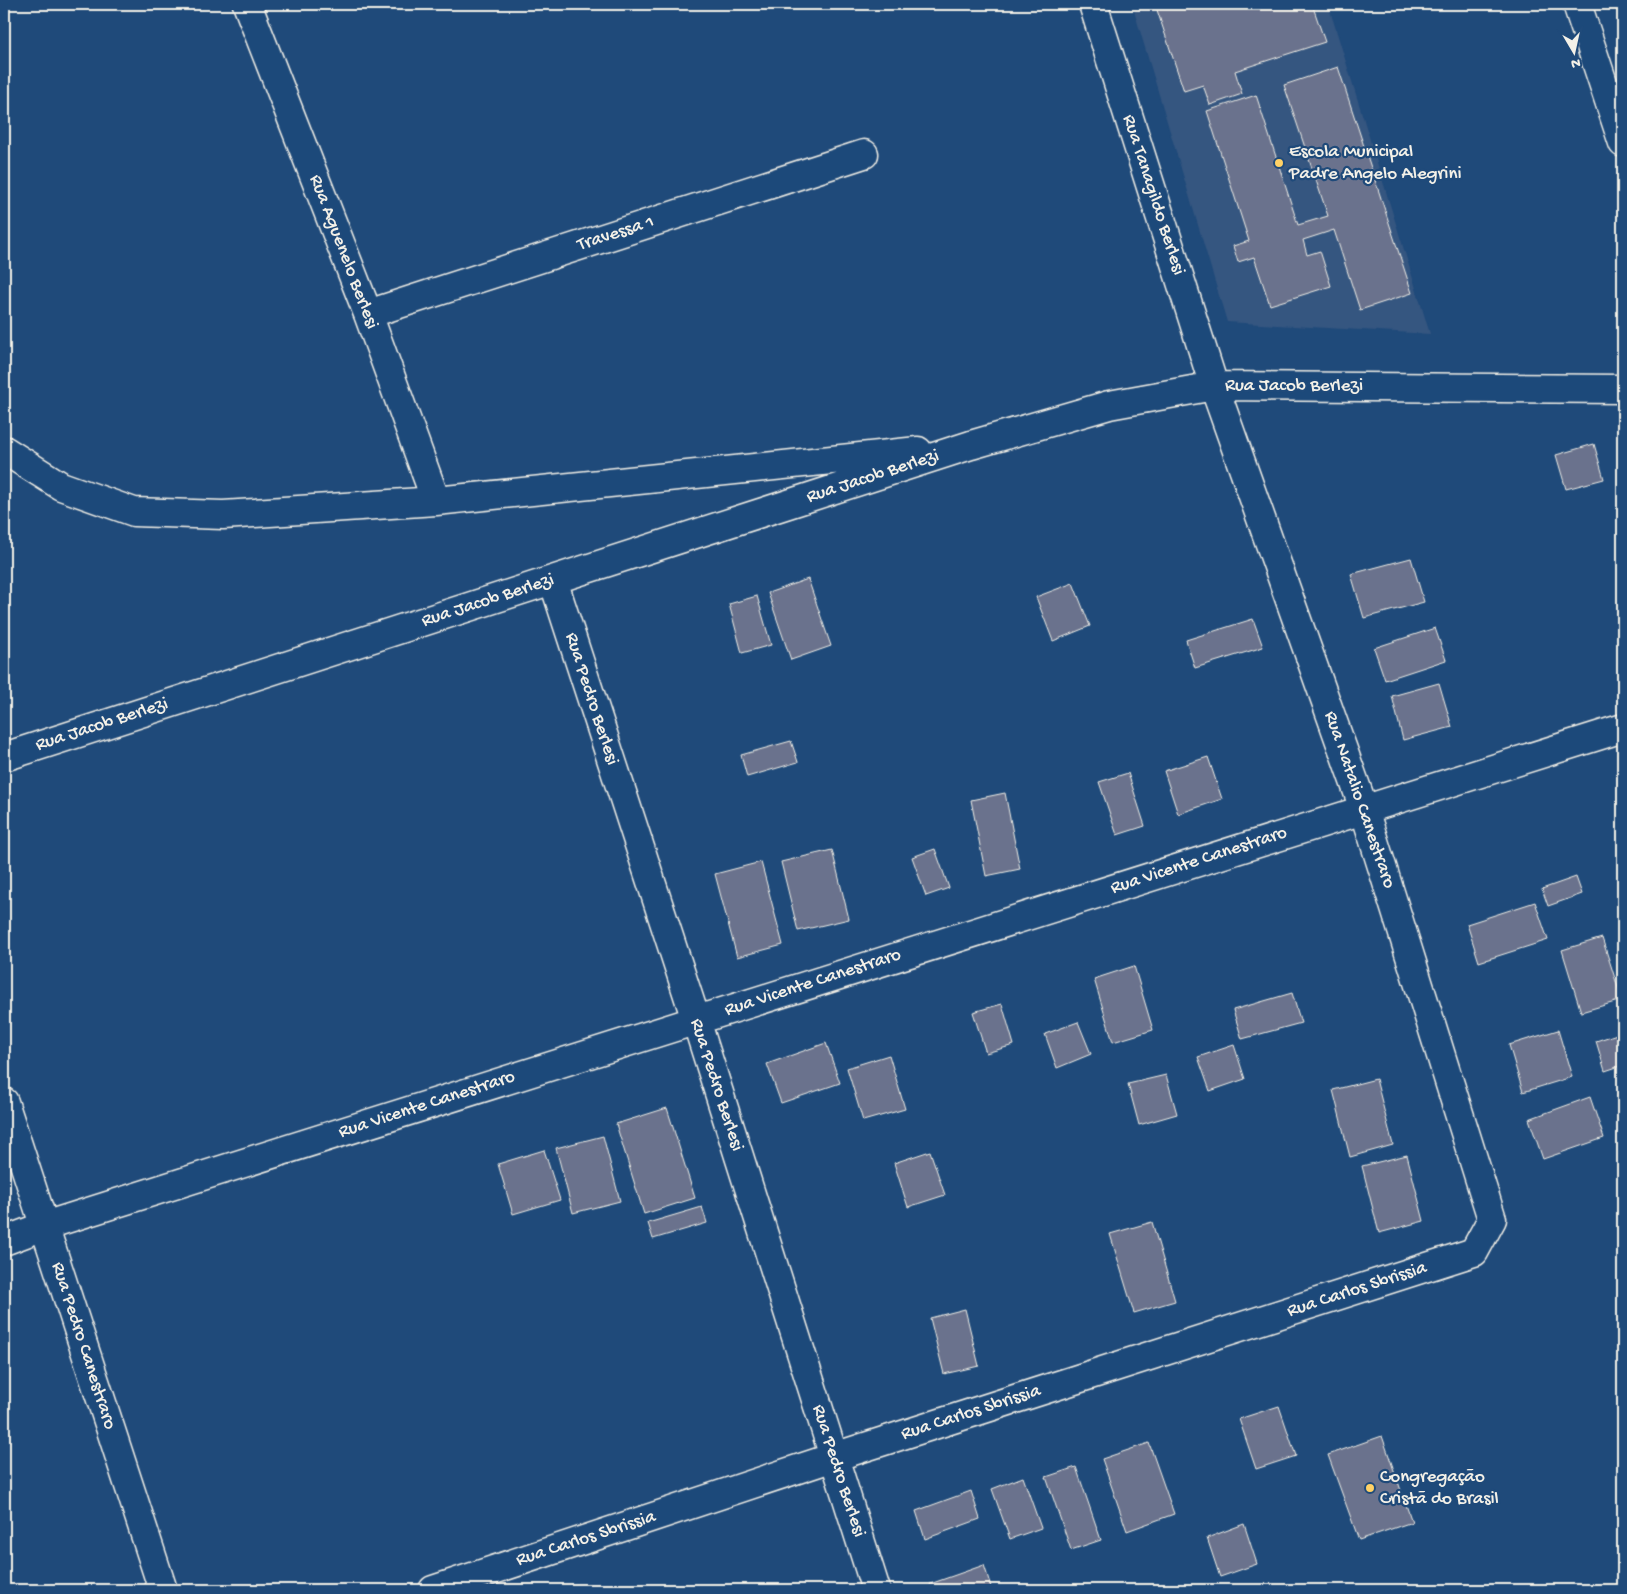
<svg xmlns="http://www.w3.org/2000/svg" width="1627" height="1594" font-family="'Gochi Hand',sans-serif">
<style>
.built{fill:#365680}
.building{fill:#6a728d;stroke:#f4f1e8}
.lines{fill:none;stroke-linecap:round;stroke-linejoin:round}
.minor-casing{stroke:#f4f1e8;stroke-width:31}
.minor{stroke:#1f4a7a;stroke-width:28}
.poi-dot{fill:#ffd166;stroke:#1f4a7a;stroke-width:2}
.labels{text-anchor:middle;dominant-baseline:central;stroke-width:4.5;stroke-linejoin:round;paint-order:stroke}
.poi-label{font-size:19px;fill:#f4f1e8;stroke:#1f4a7a;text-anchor:start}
.street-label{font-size:19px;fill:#f4f1e8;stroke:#1f4a7a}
</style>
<rect width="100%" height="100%" fill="#1f4a7a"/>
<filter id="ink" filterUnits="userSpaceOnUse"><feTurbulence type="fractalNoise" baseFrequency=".02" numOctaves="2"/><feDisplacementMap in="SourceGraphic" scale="10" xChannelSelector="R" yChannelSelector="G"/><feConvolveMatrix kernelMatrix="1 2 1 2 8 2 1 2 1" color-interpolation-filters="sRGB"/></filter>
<g filter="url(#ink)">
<path class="built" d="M1132 4H1328L1430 334 1227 322Z"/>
<path class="building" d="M1155 4H1312L1325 42 1235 71 1242 94 1210 105 1203 85 1184 91Z
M1338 67 1412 293 1360 310 1334 230 1303 240 1307 255 1320 251 1331 286 1270 305 1254 257 1238 262 1233 246 1249 241 1207 111 1256 95 1298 225 1328 216 1284 85Z
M1594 444 1604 479 1566 489 1556 455Z
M1411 558 1424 602 1364 618 1351 574Z
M808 579 831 646 791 660 768 593Z
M1073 583 1090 626 1053 641 1036 597Z
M757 596 771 645 742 653 729 604Z
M1253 619 1263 647 1195 668 1186 640Z
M1435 628 1446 660 1385 680 1374 648Z
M1439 683 1452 727 1403 740 1392 696Z
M791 741 798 762 747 777 741 755Z
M1208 757 1222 799 1178 814 1164 771Z
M1128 773 1145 826 1117 835 1099 782Z
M1005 793 1020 869 986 876 971 800Z
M935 849 949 888 926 896 912 857Z
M832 850 849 919 798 931 781 862Z
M761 862 783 945 737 957 715 874Z
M1576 877 1582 894 1548 906 1542 889Z
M1535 902 1548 940 1479 962 1467 924Z
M1602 938 1622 1000 1581 1012 1562 950Z
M1134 966 1153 1030 1113 1042 1094 979Z
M1292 993 1301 1023 1242 1039 1233 1010Z
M1002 1004 1014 1045 986 1053 973 1012Z
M1078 1022 1091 1054 1057 1068 1045 1034Z
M1558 1030 1572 1077 1523 1092 1509 1045Z
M1623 1032V1065L1605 1071 1596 1041Z
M826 1043 840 1083 781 1103 767 1064Z
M1234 1045 1245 1079 1210 1091 1198 1057Z
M889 1055 905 1109 863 1121 847 1068Z
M1166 1075 1177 1114 1139 1125 1128 1084Z
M1376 1079 1393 1145 1350 1157 1333 1090Z
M1590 1097 1604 1138 1543 1159 1529 1119Z
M667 1108 695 1198 644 1214 616 1124Z
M603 1136 620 1201 573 1213 556 1148Z
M544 1150 560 1200 513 1214 498 1164Z
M930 1151 945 1195 908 1207 894 1163Z
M1407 1155 1424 1221 1379 1233 1362 1166Z
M702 1207 707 1223 653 1239 648 1223Z
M1152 1222 1175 1301 1134 1313 1110 1234Z
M965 1309 979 1366 944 1374 930 1318Z
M1279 1406 1296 1456 1256 1469 1239 1419Z
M1382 1436 1412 1522 1359 1540 1328 1455Z
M1149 1443 1174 1514 1127 1531 1102 1459Z
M1076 1467 1101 1540 1071 1550 1046 1477Z
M1023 1477 1041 1528 1010 1539 992 1489Z
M971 1491 980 1519 925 1539 916 1511Z
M1244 1524 1257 1564 1220 1577 1207 1538Z
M984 1565 992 1590H932L930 1584Z"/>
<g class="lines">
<g class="minor-casing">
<path id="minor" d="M247 4 368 314 436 501
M1577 4 1623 143
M368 314 864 154
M4 450 61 486 134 512 223 515 436 501 918 451
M553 580 696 1020 876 1590
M4 757 971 445 1109 405 1214 386 1623 389
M4 1102 163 1590
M4 1241 44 1226 1623 728
M433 1590 834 1457 1474 1252 1492 1219 1364 809 1214 386 1093 4"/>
</g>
<use href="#minor" class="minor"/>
</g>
</g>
<g class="poi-dot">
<circle cx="1279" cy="163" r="5"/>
<circle cx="1370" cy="1488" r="5"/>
</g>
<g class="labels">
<g class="poi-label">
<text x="1289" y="152">Escola Municipal<tspan x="1289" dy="22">Padre Angelo Alegrini</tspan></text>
<text x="1380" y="1477">Congregação<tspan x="1380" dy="22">Cristã do Brasil</tspan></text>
</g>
<g class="street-label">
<text transform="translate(1153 195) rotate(72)">Rua Tanagildo Berlesi</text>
<text transform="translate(616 234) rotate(-18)">Travessa 1</text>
<text transform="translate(343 252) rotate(69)">Rua Aguenelo Berlesi</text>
<text x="1294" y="386">Rua Jacob Berlezi</text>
<text transform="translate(873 477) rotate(-18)">Rua Jacob Berlezi</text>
<text transform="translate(488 601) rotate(-18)">Rua Jacob Berlezi</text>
<text transform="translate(591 699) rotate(72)">Rua Pedro Berlesi</text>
<text transform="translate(102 725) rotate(-18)">Rua Jacob Berlezi</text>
<text transform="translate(1359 800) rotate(71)">Rua Natalio Canestraro</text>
<text transform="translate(1199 861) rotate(-18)">Rua Vicente Canestraro</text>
<text transform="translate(813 983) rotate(-18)">Rua Vicente Canestraro</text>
<text transform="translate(716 1085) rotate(72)">Rua Pedro Berlesi</text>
<text transform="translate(427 1105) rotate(-18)">Rua Vicente Canestraro</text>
<text transform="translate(1357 1290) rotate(-18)">Rua Carlos Sbrissia</text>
<text transform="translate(83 1346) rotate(72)">Rua Pedro Canestraro</text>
<text transform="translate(971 1413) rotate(-18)">Rua Carlos Sbrissia</text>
<text transform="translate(838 1471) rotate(72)">Rua Pedro Berlesi</text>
<text transform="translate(586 1539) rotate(-18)">Rua Carlos Sbrissia</text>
</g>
</g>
<rect width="1627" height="1594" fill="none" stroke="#1f4a7a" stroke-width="20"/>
<rect x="10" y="10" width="1607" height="1574" fill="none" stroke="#f4f1e8" stroke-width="2" filter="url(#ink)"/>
<g transform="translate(1574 52) rotate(171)" stroke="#1f4a7a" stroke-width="4" paint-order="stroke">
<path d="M0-4L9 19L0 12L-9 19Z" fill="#f4f1e8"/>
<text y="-8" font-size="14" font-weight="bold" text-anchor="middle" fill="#f4f1e8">N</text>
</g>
</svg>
